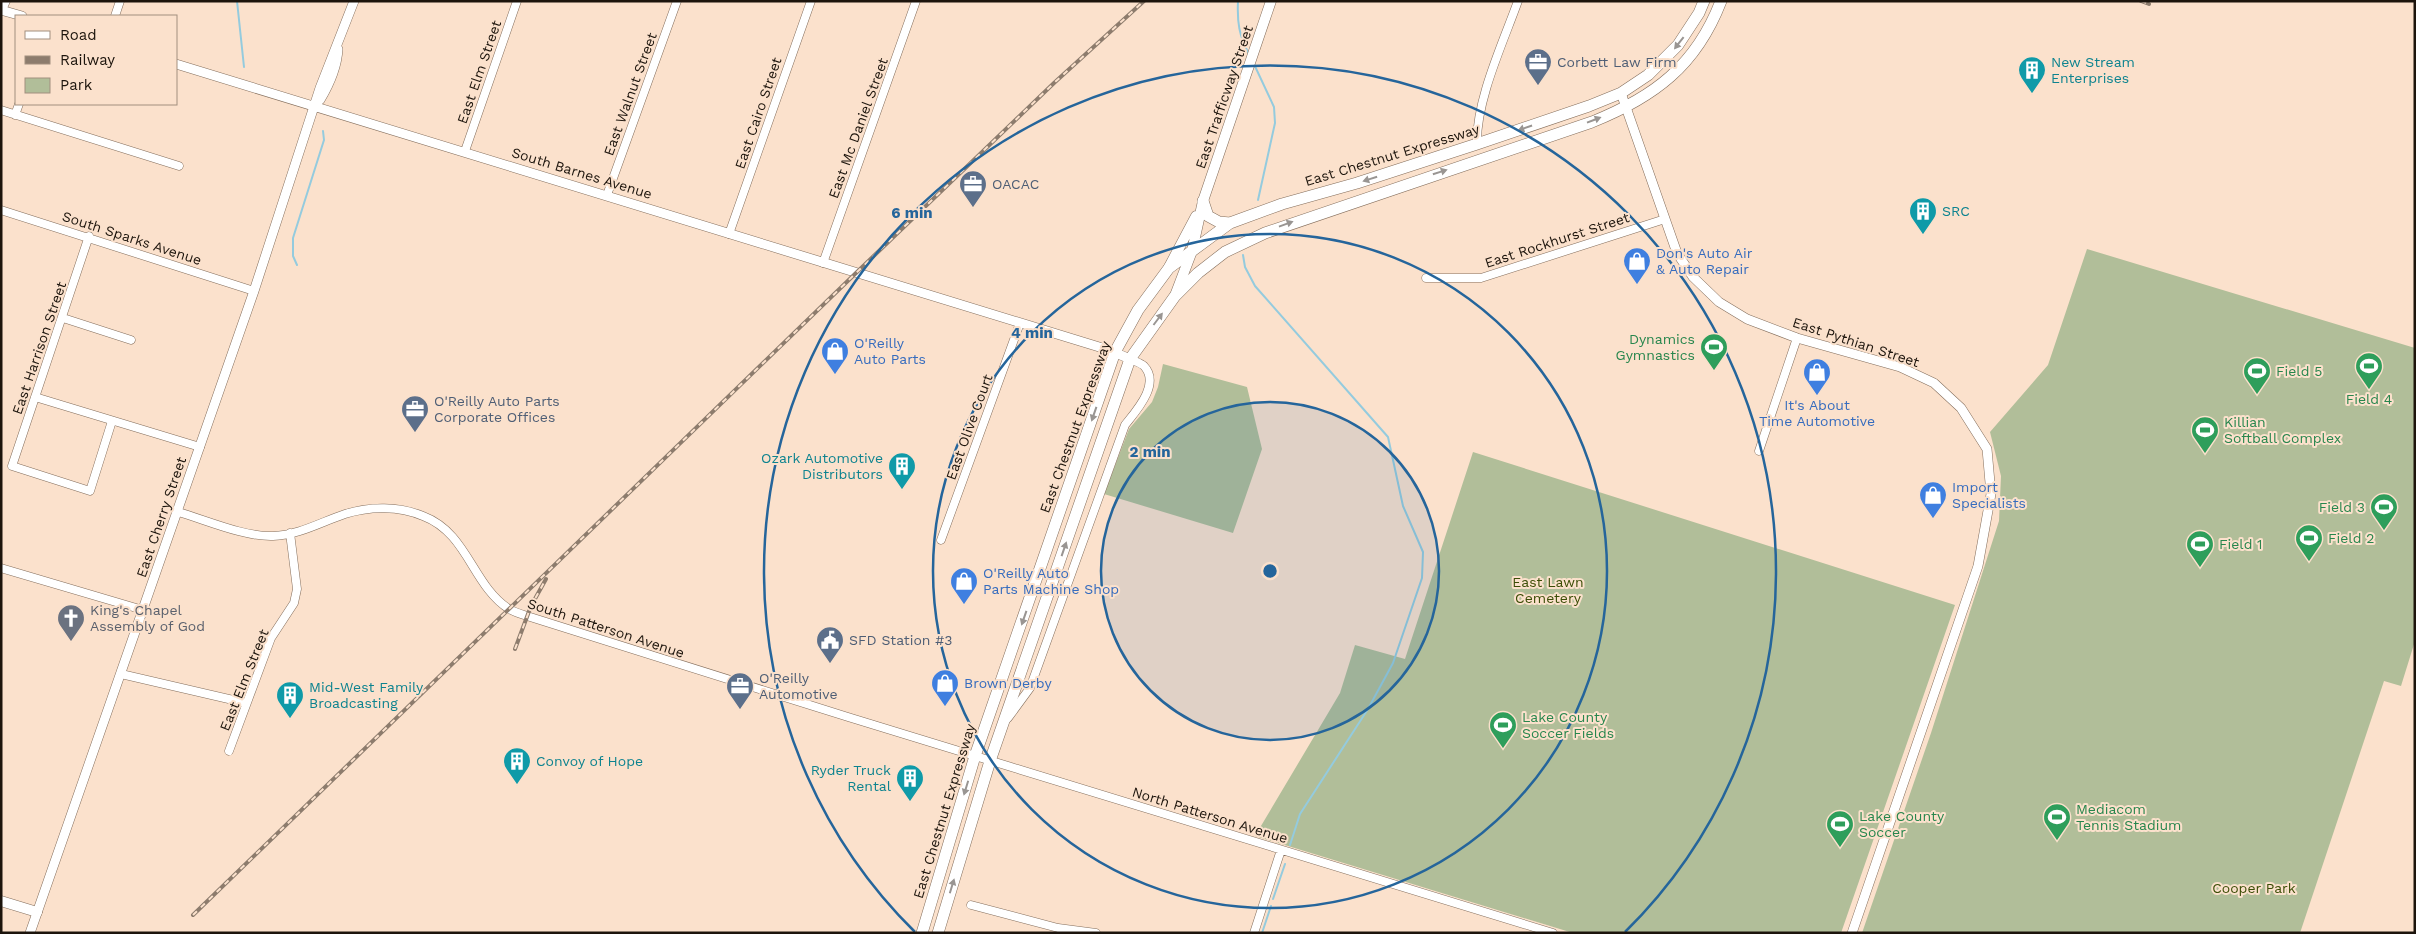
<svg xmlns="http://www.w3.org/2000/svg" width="2416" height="934" font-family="'Work Sans',sans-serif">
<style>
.green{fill:#b1be99}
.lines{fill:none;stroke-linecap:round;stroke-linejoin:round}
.stream{stroke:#94cbde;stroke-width:2}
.minor-casing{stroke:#846e5c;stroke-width:9}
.tertiary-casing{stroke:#846e5c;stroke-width:10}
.secondary-casing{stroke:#846e5c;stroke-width:11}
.primary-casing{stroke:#846e5c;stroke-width:12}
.minor{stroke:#fff;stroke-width:8}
.tertiary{stroke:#fff;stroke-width:9}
.secondary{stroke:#fff;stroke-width:10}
.primary{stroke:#fff;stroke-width:11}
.rail-casing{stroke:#8d7c6d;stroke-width:4}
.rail{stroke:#fbe1cc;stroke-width:2;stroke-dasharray:5.5;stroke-linecap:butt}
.oneway{fill:#999592}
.ring{fill:none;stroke:#25659b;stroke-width:2.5}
.labels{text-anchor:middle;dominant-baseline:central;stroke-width:4;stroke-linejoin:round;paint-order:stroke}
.service-label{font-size:14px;fill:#4e5e75;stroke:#fbe1cc;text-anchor:start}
.culture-label{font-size:14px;fill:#0d838f;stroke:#fbe1cc;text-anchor:start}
.street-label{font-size:14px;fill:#1c140c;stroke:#fbe1cc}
.shop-label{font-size:14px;fill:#366cbe;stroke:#fbe1cc;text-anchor:start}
.leisure-label{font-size:14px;fill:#27864d;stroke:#fbe1cc;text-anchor:start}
.park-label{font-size:14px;fill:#3b4d06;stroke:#fbe1cc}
.worship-label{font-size:14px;fill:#5b616d;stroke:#fbe1cc;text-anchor:start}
.centre{fill:#25659b;stroke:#fbe1cc;stroke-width:2.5}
.ring-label{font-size:15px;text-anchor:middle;font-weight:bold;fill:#25659b;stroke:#fbe1cc;stroke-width:4;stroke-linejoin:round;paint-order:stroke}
</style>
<rect width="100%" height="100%" fill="#fbe1cc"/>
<path class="green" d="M2087 249 2415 348V641L2401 686 2384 681 2300 933H1862L1931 733 1999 521 2001 476 1990 432 2048 365Z
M1163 364 1247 387 1262 449 1233 533 1104 494 1129 429 1152 402 1158 387Z
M1473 452 1955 605 1841 933H1573L1255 836 1340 693 1355 645 1405 659Z"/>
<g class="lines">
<path class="stream" d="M237 1 244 67
M1238 1C1237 22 1239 36 1249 54
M1253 62 1274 107 1275 123 1258 200
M1243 255 1245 267 1255 286 1388 437 1403 506 1423 552 1422 578 1393 663 1368 709 1300 814 1290 845
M297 265 293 256V238L324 140 323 131
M1273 899 1285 864
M1262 933 1271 906"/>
<g class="minor-casing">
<path id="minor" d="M2 10 6 1
M115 16 120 1
M1 110 179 166
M15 115 19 104
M1477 144C1476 100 1503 43 1518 1
M465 151 517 1
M607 195 677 1
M1 210 254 291
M729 234 811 1
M89 236 12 466 90 491 112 421
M823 263 916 1
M1426 278H1481L1665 219
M63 318 131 340
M35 397 200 447
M1759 451 1797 338
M178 512C206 520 244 537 273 536 299 535 321 522 345 514 370 506 399 506 423 516 468 533 472 585 509 609 514 612 521 614 527 616L848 717 1553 933
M941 540 1020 323
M1 568 143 610
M121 674 246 703
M1008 718 1030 688 1125 425C1136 411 1161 384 1144 366 1141 363 1134 361 1130 359
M229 751 271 638 294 603 297 589 290 533
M971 905 1058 928 1096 933
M1254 933 1281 850"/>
</g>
<g class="tertiary-casing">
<path id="tertiary" d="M1 10 22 16
M176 64 1109 350 1130 359
M1621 93 1677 253 1693 277 1719 302 1747 319 1797 338 1900 367 1934 383 1961 408 1987 449 1991 494 1978 566 1852 933
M320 100C329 85 337 67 338 49
M30 933 254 291 320 88 354 1"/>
</g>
<g class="secondary-casing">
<path id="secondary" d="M1169 267 1196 216
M1176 293 1192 251 1203 201 1271 1
M1 901 37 912"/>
</g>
<g class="primary-casing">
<path id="primary" d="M1203 201 1208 216 1219 222 1230 223
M922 933 975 756 1115 352 1138 310 1169 268 1230 223 1282 204 1357 183 1477 144 1589 106 1621 93 1648 75 1678 45 1699 13 1704 1
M938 933 990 761 1130 359 1175 296 1198 273 1225 252 1265 233 1592 122C1654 97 1696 66 1721 1"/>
</g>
<use href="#minor" class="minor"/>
<use href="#tertiary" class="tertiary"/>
<use href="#secondary" class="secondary"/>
<use href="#primary" class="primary"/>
<g class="rail-casing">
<path id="rail" d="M2141 1 2149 4
M515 649 531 606 546 579
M193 915 856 273 1054 83 1144 1"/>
</g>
<use href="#rail" class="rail"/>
</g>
<defs><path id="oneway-solid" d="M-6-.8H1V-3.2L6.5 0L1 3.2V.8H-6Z" transform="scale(1.25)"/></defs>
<g class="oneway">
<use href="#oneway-solid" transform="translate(1679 43) rotate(128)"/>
<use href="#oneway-solid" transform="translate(1594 120) rotate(-21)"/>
<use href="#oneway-solid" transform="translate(1525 128) rotate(161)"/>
<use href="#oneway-solid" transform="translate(1440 172) rotate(-18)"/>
<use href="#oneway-solid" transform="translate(1370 179) rotate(162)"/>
<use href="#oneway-solid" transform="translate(1286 224) rotate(-20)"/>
<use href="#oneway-solid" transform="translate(1158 319) rotate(-53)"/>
<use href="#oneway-solid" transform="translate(1094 414) rotate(109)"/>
<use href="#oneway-solid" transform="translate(1064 549) rotate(-71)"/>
<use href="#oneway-solid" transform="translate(1024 618) rotate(109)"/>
<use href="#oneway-solid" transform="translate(966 788) rotate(107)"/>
<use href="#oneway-solid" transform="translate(952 886) rotate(-73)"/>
</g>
<circle cx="1270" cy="571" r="169" fill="#25659b" fill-opacity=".12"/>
<g class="ring">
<circle cx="1270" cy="571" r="169"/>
<circle cx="1270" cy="571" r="337"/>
<path d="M915 932A506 506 0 1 1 1625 932"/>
</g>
<defs>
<g id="office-pin" transform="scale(1.4375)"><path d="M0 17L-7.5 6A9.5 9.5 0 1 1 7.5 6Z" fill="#5c6f8a" stroke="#fbe1cc"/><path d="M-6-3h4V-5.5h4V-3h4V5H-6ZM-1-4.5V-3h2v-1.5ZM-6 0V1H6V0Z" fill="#fff"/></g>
<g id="building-pin" transform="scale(1.4375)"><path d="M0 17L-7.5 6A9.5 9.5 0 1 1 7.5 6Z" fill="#0f9aa8" stroke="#fbe1cc"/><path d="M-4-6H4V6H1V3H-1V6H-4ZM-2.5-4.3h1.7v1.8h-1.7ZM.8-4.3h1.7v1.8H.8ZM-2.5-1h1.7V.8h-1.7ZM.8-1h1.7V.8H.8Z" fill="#fff"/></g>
<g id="shop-pin" transform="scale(1.4375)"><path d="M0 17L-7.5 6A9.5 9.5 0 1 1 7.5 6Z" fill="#3f7fe0" stroke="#fbe1cc"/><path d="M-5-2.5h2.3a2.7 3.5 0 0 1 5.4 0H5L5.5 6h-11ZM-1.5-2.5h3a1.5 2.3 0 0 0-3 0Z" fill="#fff"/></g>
<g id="stadium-pin" transform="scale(1.4375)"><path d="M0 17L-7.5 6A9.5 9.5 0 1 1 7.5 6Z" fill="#2e9e5b" stroke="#fbe1cc"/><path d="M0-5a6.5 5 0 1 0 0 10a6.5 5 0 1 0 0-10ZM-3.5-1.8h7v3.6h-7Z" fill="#fff"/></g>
<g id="church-pin" transform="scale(1.4375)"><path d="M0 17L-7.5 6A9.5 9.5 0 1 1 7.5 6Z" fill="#6b7280" stroke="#fbe1cc"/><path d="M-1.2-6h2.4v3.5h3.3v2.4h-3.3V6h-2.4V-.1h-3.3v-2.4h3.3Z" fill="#fff"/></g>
<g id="civic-pin" transform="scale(1.4375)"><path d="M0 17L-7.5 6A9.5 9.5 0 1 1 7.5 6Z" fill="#5c6f8a" stroke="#fbe1cc"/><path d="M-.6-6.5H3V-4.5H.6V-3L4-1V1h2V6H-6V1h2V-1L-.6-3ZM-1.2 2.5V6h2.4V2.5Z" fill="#fff"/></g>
</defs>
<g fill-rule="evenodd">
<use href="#office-pin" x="1538" y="62"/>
<use href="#building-pin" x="2032" y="70"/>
<use href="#office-pin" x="973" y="184"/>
<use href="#building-pin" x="1923" y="211"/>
<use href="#shop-pin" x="1637" y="261"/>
<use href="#stadium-pin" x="1714" y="347"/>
<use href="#shop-pin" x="835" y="351"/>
<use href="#stadium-pin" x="2369" y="366"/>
<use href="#stadium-pin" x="2257" y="371"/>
<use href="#shop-pin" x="1817" y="372"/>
<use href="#office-pin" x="415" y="409"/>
<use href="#stadium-pin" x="2205" y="430"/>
<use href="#building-pin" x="902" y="466"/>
<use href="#shop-pin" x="1933" y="495"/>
<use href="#stadium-pin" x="2384" y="507"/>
<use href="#stadium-pin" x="2309" y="538"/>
<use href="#stadium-pin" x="2200" y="544"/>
<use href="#shop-pin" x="964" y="581"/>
<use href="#church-pin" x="71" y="618"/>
<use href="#civic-pin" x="830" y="640"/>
<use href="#shop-pin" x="945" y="683"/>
<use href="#office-pin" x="740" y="686"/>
<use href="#building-pin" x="290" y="695"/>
<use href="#stadium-pin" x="1503" y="725"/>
<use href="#building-pin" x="517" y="761"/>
<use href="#building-pin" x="910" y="778"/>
<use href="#stadium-pin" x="2057" y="817"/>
<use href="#stadium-pin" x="1840" y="824"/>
</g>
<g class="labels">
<g class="service-label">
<text x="1557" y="62">Corbett Law Firm</text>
<text x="992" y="184">OACAC</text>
<text x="434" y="401">O'Reilly Auto Parts<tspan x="434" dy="16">Corporate Offices</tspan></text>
<text x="849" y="640">SFD Station #3</text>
<text x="759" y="678">O'Reilly<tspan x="759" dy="16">Automotive</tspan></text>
</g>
<g class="culture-label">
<text x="2051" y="62">New Stream<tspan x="2051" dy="16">Enterprises</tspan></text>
<text x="1942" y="211">SRC</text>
<text x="883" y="458" text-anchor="end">Ozark Automotive<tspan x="883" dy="16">Distributors</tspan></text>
<text x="309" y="687">Mid-West Family<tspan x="309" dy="16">Broadcasting</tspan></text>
<text x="536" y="761">Convoy of Hope</text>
<text x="891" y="770" text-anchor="end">Ryder Truck<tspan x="891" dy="16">Rental</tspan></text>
</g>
<g class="street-label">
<text transform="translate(479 72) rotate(-71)">East Elm Street</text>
<text transform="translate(630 94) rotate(-70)">East Walnut Street</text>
<text transform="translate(1224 97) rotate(-71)">East Trafficway Street</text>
<text transform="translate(758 113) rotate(-71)">East Cairo Street</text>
<text transform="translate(858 128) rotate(-70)">East Mc Daniel Street</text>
<text transform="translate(1392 155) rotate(-17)">East Chestnut Expressway</text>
<text transform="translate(582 173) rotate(17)">South Barnes Avenue</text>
<text transform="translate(132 238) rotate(18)">South Sparks Avenue</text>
<text transform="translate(1557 240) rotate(-18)">East Rockhurst Street</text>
<text transform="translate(1856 342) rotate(18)">East Pythian Street</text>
<text transform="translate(39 348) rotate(-71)">East Harrison Street</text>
<text transform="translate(969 427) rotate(-70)">East Olive Court</text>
<text transform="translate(1075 427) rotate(-70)">East Chestnut Expressway</text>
<text transform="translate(161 517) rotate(-71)">East Cherry Street</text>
<text transform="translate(606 628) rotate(18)">South Patterson Avenue</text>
<text transform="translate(244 680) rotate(-68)">East Elm Street</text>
<text transform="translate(944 811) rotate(-73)">East Chestnut Expressway</text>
<text transform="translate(1210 815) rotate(17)">North Patterson Avenue</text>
</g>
<g class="shop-label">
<text x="1656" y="253">Don's Auto Air<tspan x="1656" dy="16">&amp; Auto Repair</tspan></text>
<text x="854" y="343">O'Reilly<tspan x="854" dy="16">Auto Parts</tspan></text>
<text x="1817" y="405" text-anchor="middle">It's About<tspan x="1817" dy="16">Time Automotive</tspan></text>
<text x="1952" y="487">Import<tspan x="1952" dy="16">Specialists</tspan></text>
<text x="983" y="573">O'Reilly Auto<tspan x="983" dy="16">Parts Machine Shop</tspan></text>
<text x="964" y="683">Brown Derby</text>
</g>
<g class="leisure-label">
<text x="1695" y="339" text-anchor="end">Dynamics<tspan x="1695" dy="16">Gymnastics</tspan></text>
<text x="2276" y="371">Field 5</text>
<text x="2369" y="399" text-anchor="middle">Field 4</text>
<text x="2224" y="422">Killian<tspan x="2224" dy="16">Softball Complex</tspan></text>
<text x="2365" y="507" text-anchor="end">Field 3</text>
<text x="2328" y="538">Field 2</text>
<text x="2219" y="544">Field 1</text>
<text x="1522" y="717">Lake County<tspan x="1522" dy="16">Soccer Fields</tspan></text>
<text x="2076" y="809">Mediacom<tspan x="2076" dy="16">Tennis Stadium</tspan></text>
<text x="1859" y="816">Lake County<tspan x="1859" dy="16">Soccer</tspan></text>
</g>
<g class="park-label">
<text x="1548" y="582">East Lawn<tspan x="1548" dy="16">Cemetery</tspan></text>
<text x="2254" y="888">Cooper Park</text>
</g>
<g class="worship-label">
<text x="90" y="610">King's Chapel<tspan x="90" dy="16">Assembly of God</tspan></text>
</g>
</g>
<circle cx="1270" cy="571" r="8" class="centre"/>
<g class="ring-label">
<text x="912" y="218">6 min</text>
<text x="1032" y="338">4 min</text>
<text x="1150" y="457">2 min</text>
</g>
<rect width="2416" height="934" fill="none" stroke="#1c140c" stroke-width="5"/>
<rect x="15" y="15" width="162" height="90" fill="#fbe1cc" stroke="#a28f7f"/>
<rect x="25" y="31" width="25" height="8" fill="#ffffff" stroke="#a28f7f"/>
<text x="60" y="40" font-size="15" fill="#1c140c">Road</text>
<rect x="25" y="56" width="25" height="8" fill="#8d7c6d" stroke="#a28f7f"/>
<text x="60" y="65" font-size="15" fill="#1c140c">Railway</text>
<rect x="25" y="78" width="25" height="15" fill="#b1be99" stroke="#a28f7f"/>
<text x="60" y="90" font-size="15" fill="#1c140c">Park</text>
</svg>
